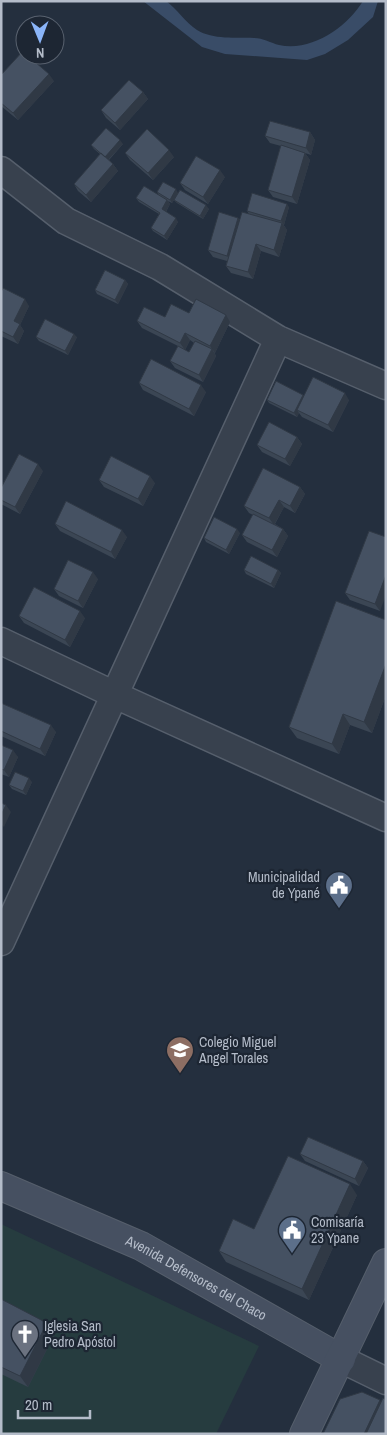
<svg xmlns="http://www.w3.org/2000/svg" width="387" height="1435" font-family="'Archivo Narrow',sans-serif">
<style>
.green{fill:#263c3f}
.water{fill:#394c67}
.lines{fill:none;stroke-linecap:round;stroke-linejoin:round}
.street-casing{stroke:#565f6c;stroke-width:29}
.secondary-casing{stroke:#565f6c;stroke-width:30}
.street{stroke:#38414e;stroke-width:26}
.secondary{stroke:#465061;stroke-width:28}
.wall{fill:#3b4654;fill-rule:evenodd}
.shaded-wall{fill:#303945}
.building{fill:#455162;stroke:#303945}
.labels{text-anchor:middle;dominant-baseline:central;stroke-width:4.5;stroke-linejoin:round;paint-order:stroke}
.poi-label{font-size:14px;fill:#b4bcc9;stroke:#1d2633;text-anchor:start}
.street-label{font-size:14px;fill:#b4bcc9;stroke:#1d2633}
</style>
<rect width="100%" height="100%" fill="#242f3e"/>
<path class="green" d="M1 1224 259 1346 216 1434H1Z"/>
<path class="water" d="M143 1H166C177 9 185 22 197 30 213 40 236 37 254 38 263 38 271 43 279 45 312 52 347 27 363 1H378L373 17 348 40 325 54 307 60 225 54 202 47Z"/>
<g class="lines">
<g class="street-casing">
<path id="street" d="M1 170 66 221 160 267 278 339 386 386
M1 641 115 695 386 818
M1 942 278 339
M341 1359 386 1381"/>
</g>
<g class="secondary-casing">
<g id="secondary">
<path id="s1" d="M1 1186 141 1246 341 1359"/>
<path d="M304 1434 386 1263"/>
</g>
</g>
<use href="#street" class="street"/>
<use href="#secondary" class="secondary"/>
</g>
<path class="wall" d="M1 75 54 81 18 120 1 106Z
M143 92 148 99 120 130 106 118 101 110Z
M310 132 315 140 311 155 305 153 310 160 297 204 273 197 268 190 281 146 270 143 265 136Z
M123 144 109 160 113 164 118 171 91 202 78 191 74 184 100 154 94 149 91 145Z
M125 153 174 157 153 180 130 160Z
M225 177 208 204 185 190 180 183Z
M157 192 178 193 209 209 203 219 177 203 174 200 172 203 168 201 170 204 166 212 178 222 167 240 153 231 151 228 159 214 139 202 136 198 159 196Z
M289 207 284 225 283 224 287 230 279 257 261 251 253 279 231 273 226 266 227 261 213 257 208 250 238 218 239 220 249 214 247 211Z
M125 280 128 284 118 304 97 294 95 290Z
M1 292 29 306 20 325 24 331 18 344 1 336Z
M189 313 230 322 215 353 214 352 216 356 203 382 175 368 170 361 178 346 142 328 137 321ZM190 340 194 343 189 352 185 350Z
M36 337H77L68 355 39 341Z
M139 383 206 392 194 416 143 390Z
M303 395 304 396 349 400 333 432 302 417 299 413 297 417 269 403 267 400Z
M297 437 302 444 290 466 262 452 257 445Z
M43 471 20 514 1 504V488Z
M99 480 155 483 143 506 104 487Z
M300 487 305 494 295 513 284 507 275 524 283 529 288 536 277 557 247 542 242 535 253 515 249 513 244 506Z
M55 524 127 537 115 559 60 531Z
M240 533 229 554 206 542 204 538Z
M386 537 380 611 350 600 345 593Z
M244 570H278L281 573 274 588 246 574Z
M98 579 83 608 59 596 54 589Z
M19 616 85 618 70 647 24 623Z
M386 620V695L372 733 350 725 339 754 297 738 289 727Z
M1 703 56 732 45 756 1 736Z
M1 745 18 757 9 777 1 774Z
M32 782 26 795 12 789 9 785Z
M300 1154 363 1161 368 1168 359 1186 305 1161Z
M357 1195 309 1300 226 1262 219 1251 254 1229Z
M1 1299 55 1333 28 1387 1 1374Z"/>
<path class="shaded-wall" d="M49 74 54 81 18 120 13 113Z
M143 92 148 99 120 130 115 123Z
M310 132 315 140 311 155 306 148Z
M120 140 123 144 107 161 105 157Z
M169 150 174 157 153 180 148 173Z
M305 153 310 160 297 204 292 197Z
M113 164 118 171 91 202 86 195Z
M220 170 225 177 208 204 203 197Z
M176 189 178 193 172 203 170 200Z
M167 200 170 204 165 213 162 209Z
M287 204 289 207 284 225 281 221Z
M206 205 209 209 203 219 200 216Z
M176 218 178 222 167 240 164 236Z
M238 218 243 225 232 263 227 256Z
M282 223 287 230 279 257 274 250Z
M256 244 261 251 253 279 248 272Z
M125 280 128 284 118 304 115 300Z
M25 299 29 306 20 325 24 331 18 344 13 337 14 321Z
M226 315 230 322 215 353 210 346Z
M185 333 190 340 185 350 180 343Z
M74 334 77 337 68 355 65 351Z
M212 349 216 356 203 382 199 375Z
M201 385 206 392 194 416 189 409Z
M345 393 349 400 333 432 328 425Z
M303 395 306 398 297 410 299 413 297 417 294 413Z
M297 437 302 444 290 466 285 459Z
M38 464 43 471 20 514 15 507Z
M150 476 155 483 143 506 138 499Z
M300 487 305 494 295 513 290 506Z
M279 500 284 507 274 525 269 518Z
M237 529 240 533 229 554 226 550Z
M283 529 288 536 277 557 272 550Z
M122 530 127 537 115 559 111 552Z
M278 570 281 573 274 588 271 584Z
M93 572 98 579 83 608 78 601Z
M386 575V595L380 611 375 604Z
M80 611 85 618 70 647 65 640Z
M386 664V695L372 733 364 722Z
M343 714 350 725 339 754 332 744Z
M51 725 56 732 45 756 40 749Z
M13 750 18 757 9 777 4 770Z
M29 778 32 782 26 795 23 791Z
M6 805 11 812 4 827 1 824V815Z
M363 1161 368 1168 359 1186 355 1179Z
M350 1184 357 1195 309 1300 302 1289Z
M47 1323 55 1333 28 1387 20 1376Z
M380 1400 384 1407 372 1434H364Z"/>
<path class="building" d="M23 51 25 53V55H27L49 74 13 113 1 103V75Z
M129 80 143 92 115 123 101 110Z
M270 121 310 132 306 148 265 136Z
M106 128 120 140 105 157 91 145Z
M147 129 169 150 148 173 125 153Z
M281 145 305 153 292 197 268 190Z
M101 153 113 164 86 195 74 184Z
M196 156 220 170 203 197 180 183Z
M163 182 176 189 170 200 157 192Z
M144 186 167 200 162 209 176 218 164 236 151 228 160 213 136 198Z
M180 190 206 205 200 216 174 200Z
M252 193 287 204 281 221 247 211Z
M219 212 238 218 227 256 208 250Z
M242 212 282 223 274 250 256 244 248 272 226 266Z
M105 270 125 280 115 300 95 290Z
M3 288 25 299 14 321 20 324 13 337 1 331V292Z
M196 299 226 315 210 346 185 333 180 343 137 321 144 307 165 317 171 304 189 313Z
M45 319 74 334 65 351 36 337Z
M195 341 212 349 199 375 170 361 178 346 189 352Z
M151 359 201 385 189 409 139 383Z
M313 377 345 393 328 425 297 410Z
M276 381 303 395 294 413 267 400Z
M269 422 297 437 285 459 257 445Z
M19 454 38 464 15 507 1 500V488Z
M111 456 150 476 138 499 99 480Z
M263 468 300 487 290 506 279 500 269 518 244 506Z
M66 501 122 530 111 552 55 524Z
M253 514 283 529 272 550 242 535Z
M214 517 237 529 226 550 204 538Z
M369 531 386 537V575L375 604 345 593Z
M251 556 278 570 271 584 244 570Z
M68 560 93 572 78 601 54 589Z
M34 587 80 611 65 640 19 616Z
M336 601 386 620V664L364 722 343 714 332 744 289 727Z
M1 703 51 725 40 749 1 731Z
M1 745 13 750 4 770 1 769Z
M15 772 29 778 23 791 9 785Z
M1 803 6 805 1 815Z
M308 1137 363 1161 355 1179 300 1154Z
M288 1156 350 1184 302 1289 219 1251 233 1219 254 1229Z
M1 1299 47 1323 20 1376 1 1367Z
M362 1392 380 1400 364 1434H323L340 1399Z
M383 1398 386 1400V1434H366Z"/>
<defs>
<g id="civic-pin" transform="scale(1.4375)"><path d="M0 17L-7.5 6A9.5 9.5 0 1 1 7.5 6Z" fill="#5c6f8a" stroke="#1d2633"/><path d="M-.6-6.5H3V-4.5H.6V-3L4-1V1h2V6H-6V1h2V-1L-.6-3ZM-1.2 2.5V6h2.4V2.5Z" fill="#fff"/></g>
<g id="university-pin" transform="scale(1.4375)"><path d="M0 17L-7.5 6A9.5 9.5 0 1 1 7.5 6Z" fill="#8d6e63" stroke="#1d2633"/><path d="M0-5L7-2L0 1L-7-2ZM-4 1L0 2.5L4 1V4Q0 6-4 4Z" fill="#fff"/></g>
<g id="church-pin" transform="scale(1.4375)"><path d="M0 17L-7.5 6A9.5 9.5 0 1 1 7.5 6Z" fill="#6b7280" stroke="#1d2633"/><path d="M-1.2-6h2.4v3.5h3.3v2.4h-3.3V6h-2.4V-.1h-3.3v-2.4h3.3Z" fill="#fff"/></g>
</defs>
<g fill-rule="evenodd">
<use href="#civic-pin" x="339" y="885"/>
<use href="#university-pin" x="180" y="1050"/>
<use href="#civic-pin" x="292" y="1230"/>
<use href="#church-pin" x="25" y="1334"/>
</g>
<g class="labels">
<g class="poi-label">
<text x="320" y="877" text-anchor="end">Municipalidad<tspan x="320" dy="16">de Ypané</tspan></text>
<text x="199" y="1042">Colegio Miguel<tspan x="199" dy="16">Angel Torales</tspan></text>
<text x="311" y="1222">Comisaría<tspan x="311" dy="16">23 Ypane</tspan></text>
<text x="44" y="1326">Iglesia San<tspan x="44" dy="16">Pedro Apóstol</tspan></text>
</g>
<g class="street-label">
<text stroke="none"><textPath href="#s1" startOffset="216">Avenida Defensores del Chaco</textPath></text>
</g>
</g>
<rect width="387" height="1435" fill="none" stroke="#b4bcc9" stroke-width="5"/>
<g transform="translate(40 40) rotate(179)"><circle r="24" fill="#1d2633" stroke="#59626f"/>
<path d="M0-4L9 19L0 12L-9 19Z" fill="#8ab4f8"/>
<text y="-8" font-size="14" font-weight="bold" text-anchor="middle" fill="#b4bcc9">N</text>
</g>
<path d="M18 1410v8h72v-8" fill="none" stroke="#b4bcc9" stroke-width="2.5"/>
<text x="25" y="1410" font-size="15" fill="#b4bcc9" stroke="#1d2633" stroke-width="4" paint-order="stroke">20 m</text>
</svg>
